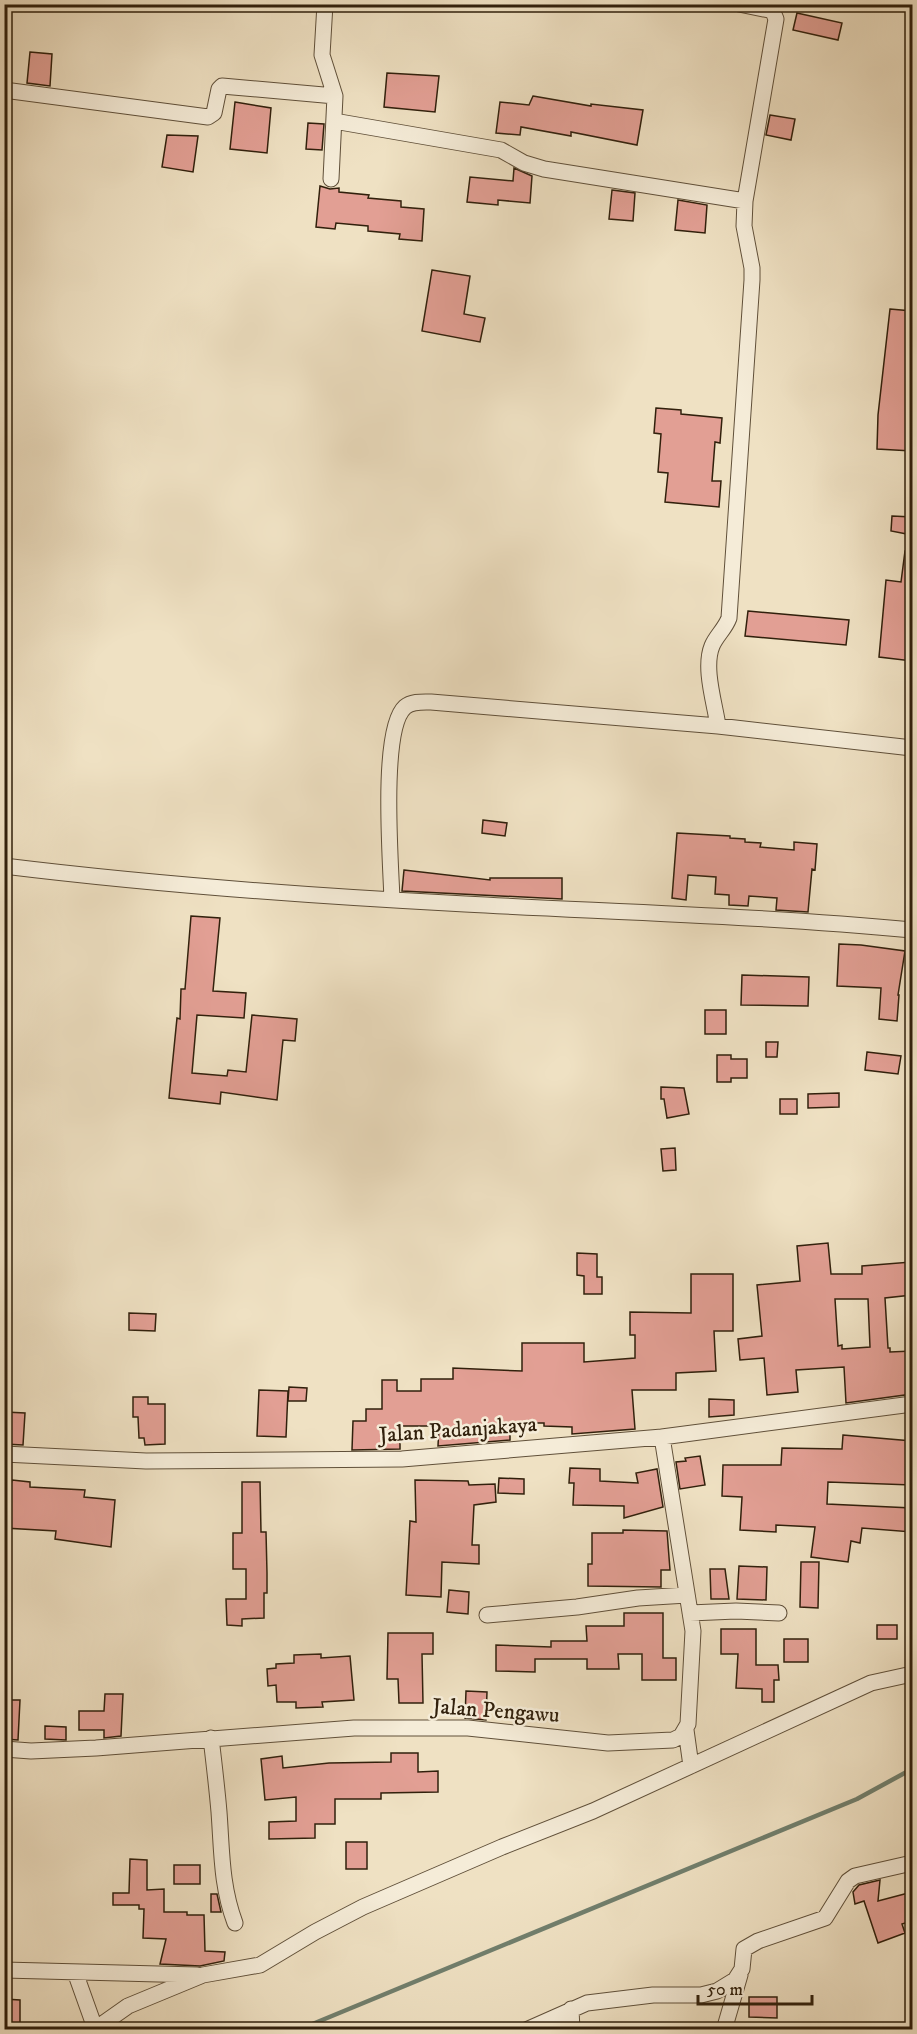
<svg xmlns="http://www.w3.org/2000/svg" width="917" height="2034" font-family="'IM FELL DW Pica',serif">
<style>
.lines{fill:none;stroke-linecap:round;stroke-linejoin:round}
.stream{stroke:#717f6d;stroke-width:4.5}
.building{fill:#e29f94;stroke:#31200c;stroke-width:1.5;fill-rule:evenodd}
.minor-casing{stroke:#60503a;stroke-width:17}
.minor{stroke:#f5ecd8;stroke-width:15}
.labels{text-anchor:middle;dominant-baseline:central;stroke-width:5;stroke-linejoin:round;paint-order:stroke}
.street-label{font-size:22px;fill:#31200c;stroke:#f5ecd8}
</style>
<rect width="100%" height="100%" fill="#efe1c3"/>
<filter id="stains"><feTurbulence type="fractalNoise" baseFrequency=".00333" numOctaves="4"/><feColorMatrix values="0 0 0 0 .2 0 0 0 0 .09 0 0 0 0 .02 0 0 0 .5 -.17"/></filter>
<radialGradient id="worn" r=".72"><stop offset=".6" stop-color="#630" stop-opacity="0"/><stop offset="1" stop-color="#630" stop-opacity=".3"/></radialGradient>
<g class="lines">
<path class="stream" d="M298 2030 857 1799 912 1769"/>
</g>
<path class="building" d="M797 13 842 23 838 40 793 30Z
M30 52 52 54 50 86 27 83Z
M387 73 439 76 435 112 384 107Z
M533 96 591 106V104L643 110 637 145 571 132V136L521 127 520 135 496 133 500 102 529 105Z
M235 102 271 108 267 153 230 149Z
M770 115 795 119 791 140 766 135Z
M308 123 324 124 322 150 306 149Z
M167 135 198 136 193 172 162 167Z
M514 168 532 176 530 203 498 200V205L467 202 470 177 513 181Z
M320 186 330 189 339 188V192L369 195 368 198 401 201V207L424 209 422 241 399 239 400 234 368 231V226L336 223 335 229 316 227Z
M612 190 635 193 633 221 609 219Z
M678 200 707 205 705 233 675 230Z
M432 270 470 276 464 314 485 318 480 342 422 331Z
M890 309 912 311V451L877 449 878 415Z
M656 408 681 410V414L722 418 720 443 715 442 712 481H721L719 507 665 502 668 473 658 472 661 434 654 433Z
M892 516 912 517V535L891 531Z
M905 551 912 552V661L879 657 886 580 901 582Z
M748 611 849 620 846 645 745 636Z
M483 820 507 823 505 836 482 833Z
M677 833 730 836V838L745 839V842L761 843 760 847 794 850V842L817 844 815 870 812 869 808 912 776 910 777 898 749 896 748 906 729 905V895L715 894 716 877 688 875 686 900 672 898Z
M404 870 490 880V878H562V899L402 891Z
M191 916 220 918 213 991 246 993 244 1018 197 1015 192 1073 227 1076 228 1070 246 1072 252 1015 297 1019 295 1041 283 1040 277 1100 221 1092 220 1104 169 1098 177 1018 180 1019 181 989H185Z
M839 944 861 945 905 951 898 995H899L897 1021 879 1019 881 988 837 986Z
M742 975 809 977 808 1006 741 1005Z
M705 1010H726V1034H705Z
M766 1042H778L777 1057H766Z
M867 1052 901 1056 898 1074 865 1070Z
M717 1055H731V1059H747V1078H731V1082H717Z
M661 1087 684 1088 689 1114 667 1118 664 1099H661Z
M839 1093V1107L808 1108V1094Z
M780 1099H797V1114H780Z
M675 1148 676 1170 663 1171 661 1149Z
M828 1243 831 1274H862V1266L911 1262 912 1295 885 1298 888 1348H890V1352L912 1351V1394L846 1403 844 1367 796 1370 798 1392 767 1395 764 1358 740 1360 738 1339 762 1336 757 1285 800 1281 797 1246ZM835 1299H868L870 1347 842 1349V1345L838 1346Z
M577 1253 597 1254V1277H602V1294H584V1276L577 1275Z
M691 1274H733V1331H714L716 1371 676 1373V1390H632L635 1429 572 1434V1427L544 1426V1423H510V1440L438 1446 439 1426H400V1449L352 1450 353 1421H366V1409H382V1380H397V1391H421V1379H453V1368L522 1371V1343H584V1362L635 1358V1335H630V1312L691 1313Z
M129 1313 156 1314 155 1331 129 1330Z
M289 1387 307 1388 306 1401H288Z
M259 1390 288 1391 286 1437 257 1436Z
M133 1397H148V1404H165V1444L145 1445 144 1438H139L138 1417H133Z
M709 1399 734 1400V1415L709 1417Z
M5 1412 25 1413 23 1445 4 1444Z
M843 1435 912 1441V1485L828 1482 827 1504 912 1508V1532L862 1528 860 1543 851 1541 848 1562 811 1557 815 1527 776 1525V1532L740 1530 742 1497 722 1496 723 1465H781L782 1448 842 1449Z
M700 1456 705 1485 680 1489 676 1462 686 1461 685 1458Z
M570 1468 600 1469V1481L638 1483 636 1473 657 1469 663 1507 624 1518V1506L573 1505 574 1483H569Z
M499 1478 524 1479V1494L498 1493Z
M12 1480 30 1482V1487L85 1490 84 1497 115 1500 111 1547 55 1539 56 1531 4 1528V1484H11Z
M415 1480 468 1481 469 1485 495 1484 496 1502 474 1505 472 1545H479V1564L442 1562 441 1597 406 1595 410 1521 416 1522Z
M242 1482H260L261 1532H266L267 1573V1593H264V1618L242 1619V1626L227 1625 226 1599H246V1569H233V1533H242Z
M623 1530 667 1531 670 1570H661V1587L588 1586V1564H592V1533H623Z
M801 1562H819L818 1608 800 1607Z
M739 1566 767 1567 766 1600 737 1599Z
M710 1569H725L729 1599H711Z
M449 1590 469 1592 468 1614 447 1612Z
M624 1613H663V1658H676V1680H642V1654H618L619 1669H587V1659H535V1672L496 1671V1645L551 1647V1641H587L586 1626H624Z
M877 1625H897V1639H877Z
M721 1629H756V1665H778L779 1680H774V1702H762V1689L736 1688 738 1654H721Z
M388 1633H433V1654H422L423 1703H399L398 1679H387Z
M784 1639H808V1662H784Z
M321 1654V1658L350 1656 354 1700 322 1702 323 1707 296 1708V1702H277L276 1685 268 1686 267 1669 276 1668V1664L294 1663V1655Z
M466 1691 487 1692 486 1720 465 1718Z
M105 1694H123L121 1736 104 1738V1730H79V1711H104Z
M4 1700H20L18 1740 4 1739Z
M45 1726 66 1727V1740L45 1739Z
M391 1753H418V1772L438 1771V1792L381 1793V1799H335V1824H315V1838L269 1839V1822L296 1821V1797L265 1800 261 1759 282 1756 283 1768 329 1763 391 1762Z
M346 1842H367V1869H346Z
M130 1859 147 1860V1890L164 1889V1912H187V1915H204L205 1951 225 1952 224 1961 200 1966 160 1964 166 1939 143 1938 144 1909H139V1905H113V1893H129Z
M174 1865H200V1884H174Z
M880 1880 878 1901 912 1892V1921L902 1924 905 1933 878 1943 864 1901 855 1904 853 1892 859 1885Z
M211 1894H217L221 1912H211Z
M749 1997H777V2018L749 2017Z
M4 1999 20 2000V2030H4Z"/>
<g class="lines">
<g class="minor-casing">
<path id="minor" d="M325 4 322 55 335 96 331 179
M4 90 208 117 214 113 219 89 222 86 335 96
M334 121 501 150 524 163 544 169 745 201
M718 726C715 704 703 668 712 646 716 636 725 629 729 618L752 280V268L744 226 745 201 776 19 773 12 769 10 739 4
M4 866C158 885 311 896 465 904 614 912 764 916 912 930
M392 900C391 865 380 729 405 707 412 701 423 702 431 702L718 726 912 748
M4 1454 146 1461 402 1459 662 1437 912 1404
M690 1613 736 1611 779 1613
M487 1615 577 1607 638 1598 687 1595
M686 1730 691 1766
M211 1738C214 1763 217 1788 219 1812 222 1852 221 1885 235 1923
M4 1749 31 1751 96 1748 354 1728H468L608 1743 673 1740 681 1736 688 1724 693 1631 662 1437
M4 1970 197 1975
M75 1972 95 2028
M571 2009 572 2030
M94 2030 128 2006 203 1975 260 1965 315 1932 363 1907 502 1847 593 1811 871 1683 912 1674
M526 2030 587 2003 653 1995H701L717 1991 735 1980 742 1969 744 1949 758 1941 825 1918 848 1881 855 1876 912 1863
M724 2030 740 1975"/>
</g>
<use href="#minor" class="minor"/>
</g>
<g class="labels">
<g class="street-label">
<text transform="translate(458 1430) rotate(-4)">Jalan Padanjakaya</text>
<text transform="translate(496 1711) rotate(4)">Jalan Pengawu</text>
</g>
</g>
<rect width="917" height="2034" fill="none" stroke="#efe1c3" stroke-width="24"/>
<rect x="6" y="6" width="905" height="2022" fill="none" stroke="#31200c" stroke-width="3"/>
<rect x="12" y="12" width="893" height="2010" fill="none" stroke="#31200c" stroke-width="1.5"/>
<path d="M698 1995v9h114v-9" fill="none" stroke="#31200c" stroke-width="3"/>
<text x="707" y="1995" font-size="18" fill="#31200c" stroke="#f5ecd8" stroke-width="4.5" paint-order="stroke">50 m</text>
<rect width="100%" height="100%" filter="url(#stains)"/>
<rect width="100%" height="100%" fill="url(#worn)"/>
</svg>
